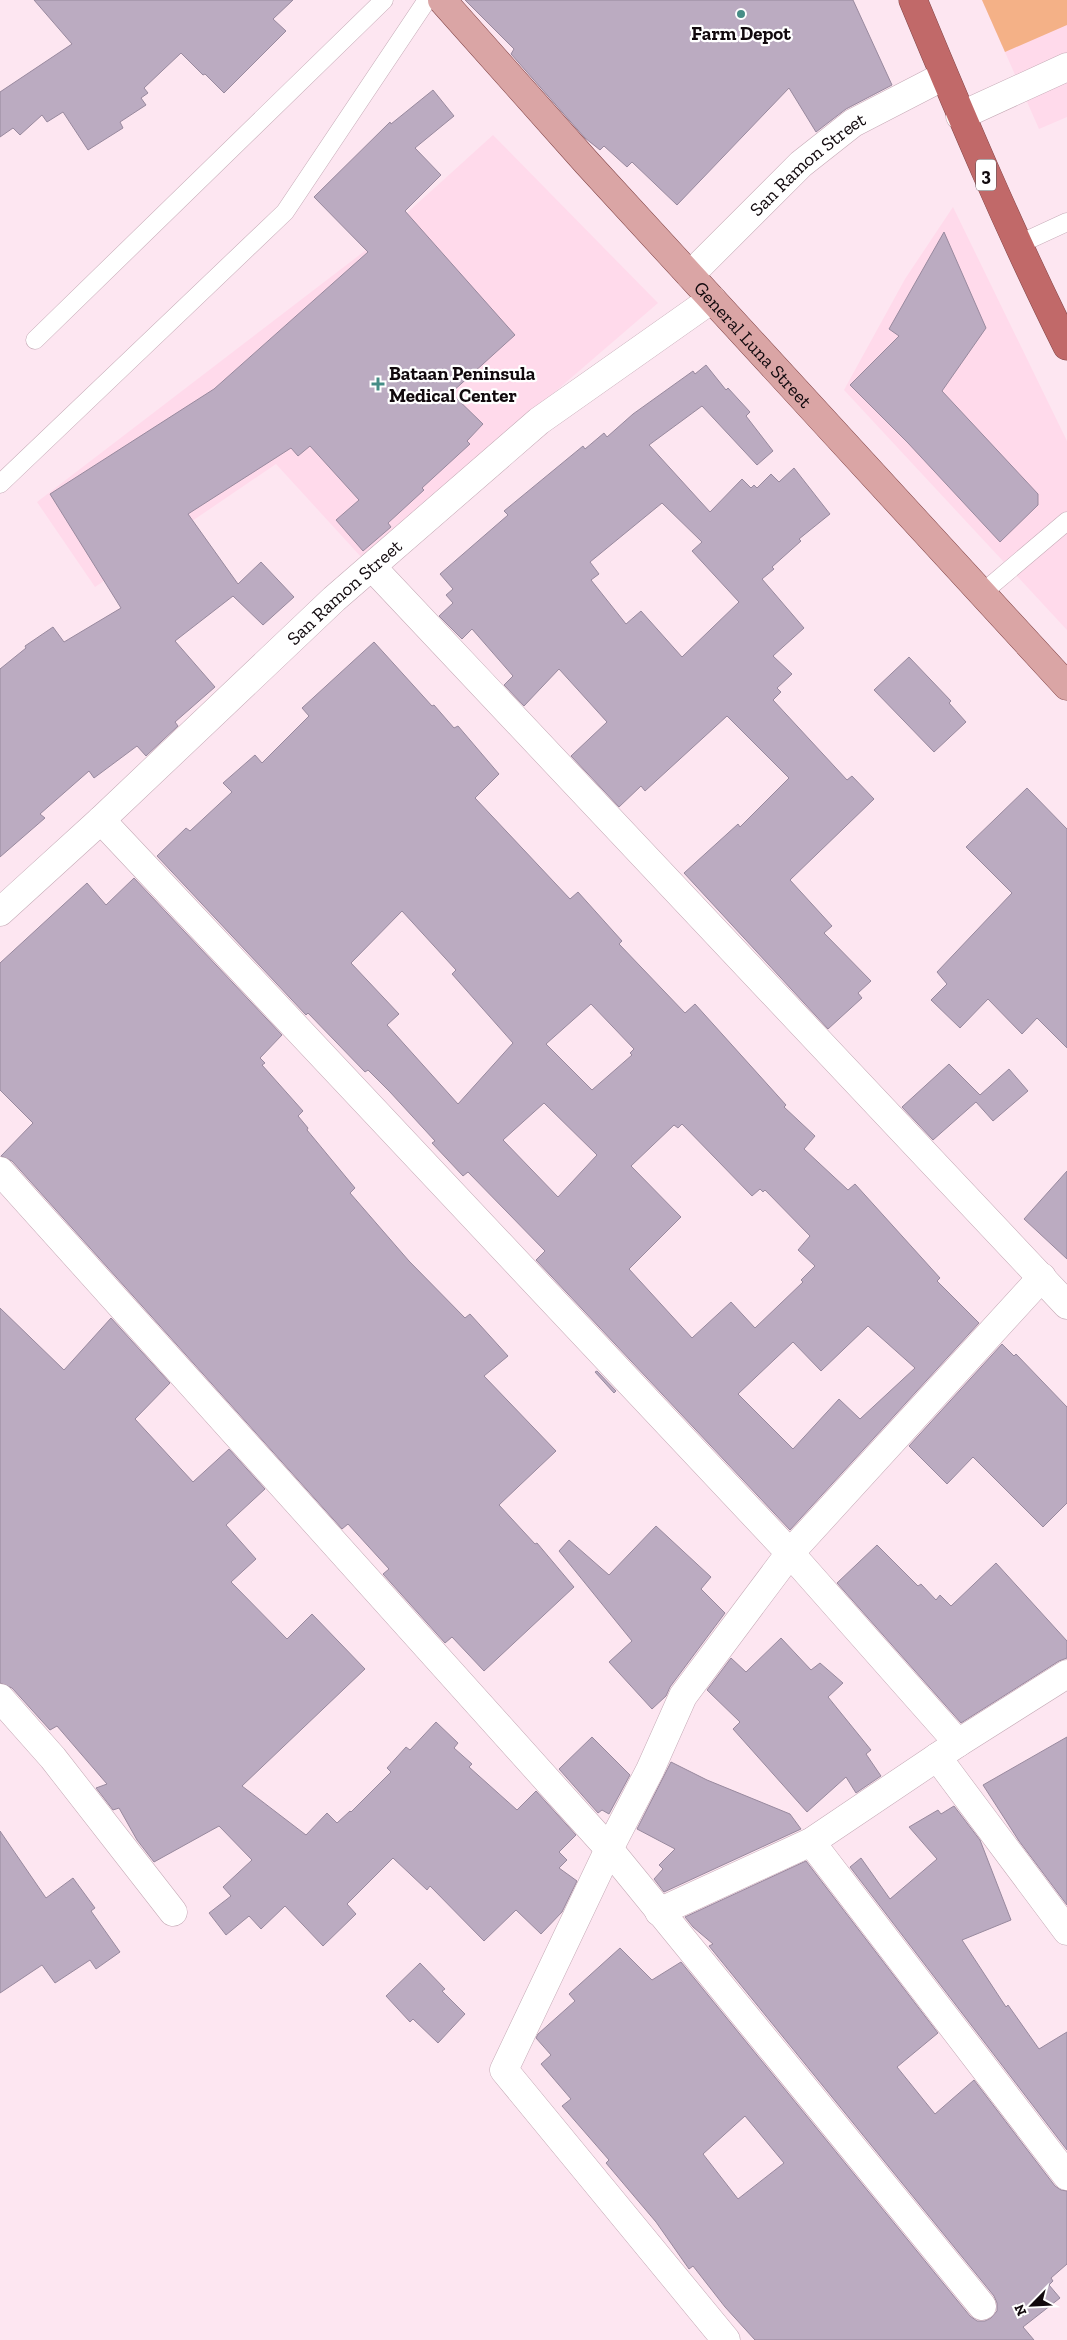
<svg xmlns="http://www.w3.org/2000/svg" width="1067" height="2340" font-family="'Zilla Slab',serif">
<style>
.built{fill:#ffdaeb}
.green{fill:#f4b187}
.building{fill:#bbabc1;stroke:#98899e;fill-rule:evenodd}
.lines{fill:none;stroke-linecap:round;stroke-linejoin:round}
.lane-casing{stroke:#c5aab6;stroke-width:19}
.street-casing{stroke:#c5aab6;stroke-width:29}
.primary-casing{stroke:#834749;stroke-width:29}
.highway-casing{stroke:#834749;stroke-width:29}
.lane{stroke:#fff;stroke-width:18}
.street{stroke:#fff;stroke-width:28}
.primary{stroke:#daa5a5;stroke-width:28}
.highway{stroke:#c16969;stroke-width:28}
.poi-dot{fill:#468d86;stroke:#fff;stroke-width:2}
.labels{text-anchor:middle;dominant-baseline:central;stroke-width:4.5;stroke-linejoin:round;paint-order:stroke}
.shield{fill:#fff;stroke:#585356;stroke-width:1}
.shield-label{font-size:18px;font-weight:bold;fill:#11090d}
.poi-label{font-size:19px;font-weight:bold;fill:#11090d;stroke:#fff}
.street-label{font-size:19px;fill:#11090d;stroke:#fff}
</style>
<rect width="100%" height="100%" fill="#fde6f1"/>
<path class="built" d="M982 0H1067V117L1039 129Z
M493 135 658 303 362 558 276 464 95 587 37 502 366 250Z
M953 207 1067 441V630L844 390 905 279Z"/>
<path class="green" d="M982 0H1067V25L1005 52Z"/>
<path class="building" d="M34 0H293L273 19 286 31 224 93 205 74 203 75 181 53 144 88 148 93 141 98 146 105 120 122 123 128 88 150 63 112 47 122 42 115 20 135 13 128 0 137V92L72 44Z
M465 0H853L892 85 846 109 816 132 789 88 677 205 632 162 627 167 604 146 600 150 585 138 511 54 514 49Z
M433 90 454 116 415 148 441 175 405 211 515 335 451 393 483 424 467 441 470 444 422 488 424 490 388 523 391 527 363 551 336 520 359 500 310 446 298 456 291 448 188 514 238 584 261 562 294 597 263 625 233 596 175 641 215 687 175 722 178 726 146 756 137 746 94 778 89 771 40 814 45 818 0 857V669L26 648 25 646 53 627 64 642 121 608 50 494 214 389 368 252 314 197 390 122 391 124Z
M944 232 986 328 942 391 1038 494V505L1000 542 908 443 850 385 899 336 889 329Z
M706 365 726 390 728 388 750 412 746 416 773 451 757 465 702 406 649 445 710 512 742 479 751 488 754 485 757 488 771 474 779 482 794 468 830 514 799 539 801 541 772 567 774 569 762 579 804 628 773 656 792 674 777 688 781 692 773 700 847 780 852 776 874 799 790 880 832 926 824 933 871 981 858 993 862 998 828 1029 684 873 738 824 740 827 789 778 727 716 645 791 641 786 619 807 571 756 607 722 559 669 524 706 504 685 513 676 472 629 462 639 439 616 453 603 446 595 453 589 440 574 508 515 504 511 583 446 585 449 604 433 607 437 633 414 693 371 695 374ZM662 503 702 542 692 551 739 602 682 657 641 611 626 624 591 580 599 574 590 562Z
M374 642 432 706 434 705 454 728 458 726 499 774 475 798 570 899 578 892 622 941 619 944 685 1013 695 1004 786 1105 784 1107 815 1136 804 1149 848 1190 855 1184 940 1278 937 1281 979 1323 790 1530 536 1260 545 1251 468 1172 463 1176 432 1143 435 1141 390 1092 368 1070 365 1072 308 1013 306 1015 157 856 186 828 190 831 232 792 223 783 255 755 262 763 309 716 302 708ZM402 911 456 970 452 974 513 1043 458 1104 387 1025 399 1014 351 963ZM591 1004 634 1049 630 1053 632 1055 592 1090 546 1044ZM544 1103 597 1155 558 1197 503 1140ZM682 1124 752 1196 760 1189 763 1192 765 1190 810 1236 798 1250 815 1266 801 1280 803 1282 755 1328 731 1302 692 1338 629 1269 681 1217 631 1166 674 1125 678 1128ZM868 1326 915 1368 860 1419 839 1399 793 1449 738 1394 793 1342 821 1371Z
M909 657 951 701 949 703 966 722 934 752 874 690Z
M1027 788 1067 829V1048L1037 1018 1022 1034 988 999 960 1028 931 1000 947 984 937 972 1012 893 966 847Z
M134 878 282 1035 260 1058 265 1063 262 1065 303 1111 298 1116 308 1128 307 1130 355 1188 350 1193 409 1261 465 1318 470 1314 508 1356 484 1376 556 1451 499 1505 535 1544 537 1543 574 1587 484 1671 452 1637 445 1643 383 1574 389 1569 348 1524 342 1529 12 1161 1 1156 33 1123 0 1090V963L87 883 106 905Z
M949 1064 980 1095 1009 1069 1028 1091 993 1121 976 1102 933 1140 902 1107Z
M1067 1171V1259L1024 1219Z
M0 1308 64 1370 111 1318 170 1383 135 1419 193 1482 229 1449 265 1489 226 1525 256 1559 231 1582 287 1639 312 1614 365 1669 242 1786 306 1835 327 1813 337 1823 350 1811 351 1812 391 1772 387 1768 406 1747 410 1750 436 1722 458 1743 454 1748 472 1764 469 1767 517 1810 536 1791 576 1835 559 1852 567 1860 559 1868 577 1881 562 1912 541 1934 516 1910 484 1941 430 1886 427 1890 393 1858 347 1904 356 1914 323 1946 285 1906 261 1929 249 1916 226 1935 209 1913 231 1896 223 1887 252 1860 219 1826 154 1862 137 1840 119 1808 113 1810 96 1788 107 1784 57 1726 50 1730 12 1688 0 1683Z
M1002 1344 1014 1356 1016 1354 1067 1407V1503L1043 1527 973 1457 947 1484 909 1446Z
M597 1371 616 1391 614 1393 595 1372Z
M656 1526 711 1577 701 1589 725 1613 670 1687 666 1696 652 1709 609 1662 632 1641 559 1551 569 1540 609 1575Z
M877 1545 918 1586 921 1584 936 1600 940 1595 951 1606 996 1563 1067 1641V1658L1059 1661 961 1723 837 1583Z
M781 1638 811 1670 820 1663 843 1683 828 1697 871 1750 866 1754 881 1776 856 1793 846 1777 807 1812 733 1729 740 1722 707 1690 731 1658 746 1672Z
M592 1737 630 1775 609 1814 602 1810 598 1813 559 1769Z
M1067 1737V1905L1019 1841 983 1785Z
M671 1762 707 1780 790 1814 801 1829 664 1892 654 1879 663 1869 659 1865 675 1849 637 1829Z
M954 1806 980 1840 1011 1920 962 1940 1006 2007 1008 2005 1039 2049 1067 2032V2150L850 1867 861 1858 890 1899 937 1859 909 1827 938 1810 941 1814Z
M0 1831 46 1898 73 1878 95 1908 91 1911 120 1952 96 1969 90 1960 55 1983 42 1965 0 1993Z
M806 1861 938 2033 897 2067 935 2114 974 2080 1055 2186 1061 2190 1067 2191V2264L1051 2278 1053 2281 1049 2285 1060 2298 1023 2327 1034 2340H755L725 2307 693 2266 689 2269 656 2222 606 2163 609 2160 562 2106 571 2099 541 2064 551 2055 536 2038 538 2034 575 2001 569 1994 620 1948 652 1980 681 1962 970 2316 977 2321H985L991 2318 997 2311V2303L994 2296 709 1946 713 1944 693 1927 685 1917ZM745 2116 784 2163 738 2199 703 2154Z
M420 1963 445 1989 442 1991 465 2014 438 2043 413 2019 410 2022 386 1996Z"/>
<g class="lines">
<g class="lane-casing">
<path id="lane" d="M1017 245 1067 222
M35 340 384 0
M0 484 285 212 427 0
M981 594 1067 521"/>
</g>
<g class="street-casing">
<g id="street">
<path d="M960 116 1067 67"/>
<path id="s1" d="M690 275 801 164 853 123 944 76"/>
<path d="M372 567 1067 1305"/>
<path d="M101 820 790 1553 958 1743"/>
<path id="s2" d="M0 912 101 820 334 599 539 421 712 299"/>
<path d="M0 1171 609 1849 982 2306"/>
<path d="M0 1698 53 1758 173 1912"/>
<path d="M937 1757 1067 1931"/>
<path d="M811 1842 1067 2176"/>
<path d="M659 1912 811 1842 958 1743 1067 1674"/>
<path d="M726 2340 504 2070 609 1849 650 1770 683 1696 790 1553 1042 1277"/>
</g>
</g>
<g class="primary-casing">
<g id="primary">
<path id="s3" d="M442 0 587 163 1067 686"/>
</g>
</g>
<g class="highway-casing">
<path id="highway" d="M913 0C962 118 1010 232 1067 346"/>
</g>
<use href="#lane" class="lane"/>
<use href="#street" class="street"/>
<use href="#primary" class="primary"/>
<use href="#highway" class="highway"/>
</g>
<g class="poi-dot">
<circle cx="741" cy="14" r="5"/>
<path d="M375.5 376.5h5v5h5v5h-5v5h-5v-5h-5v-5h5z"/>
</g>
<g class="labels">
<rect class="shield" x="976" y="159.5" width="20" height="31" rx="4"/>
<g class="shield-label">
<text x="986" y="175">3</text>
</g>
<g class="poi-label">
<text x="741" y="33">Farm Depot</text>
<text x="389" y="373" text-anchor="start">Bataan Peninsula<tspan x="389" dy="22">Medical Center</tspan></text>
</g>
<g class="street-label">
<text stroke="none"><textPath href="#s1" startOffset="162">San Ramon Street</textPath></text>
<text stroke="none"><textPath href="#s3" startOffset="464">General Luna Street</textPath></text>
<text stroke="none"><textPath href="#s2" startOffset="470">San Ramon Street</textPath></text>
</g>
</g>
<g transform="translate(1032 2305) rotate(246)" stroke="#ffffff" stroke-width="4" paint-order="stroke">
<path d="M0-4L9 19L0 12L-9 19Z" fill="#11090d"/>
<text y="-8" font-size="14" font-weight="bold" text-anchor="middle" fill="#11090d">N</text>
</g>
</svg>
